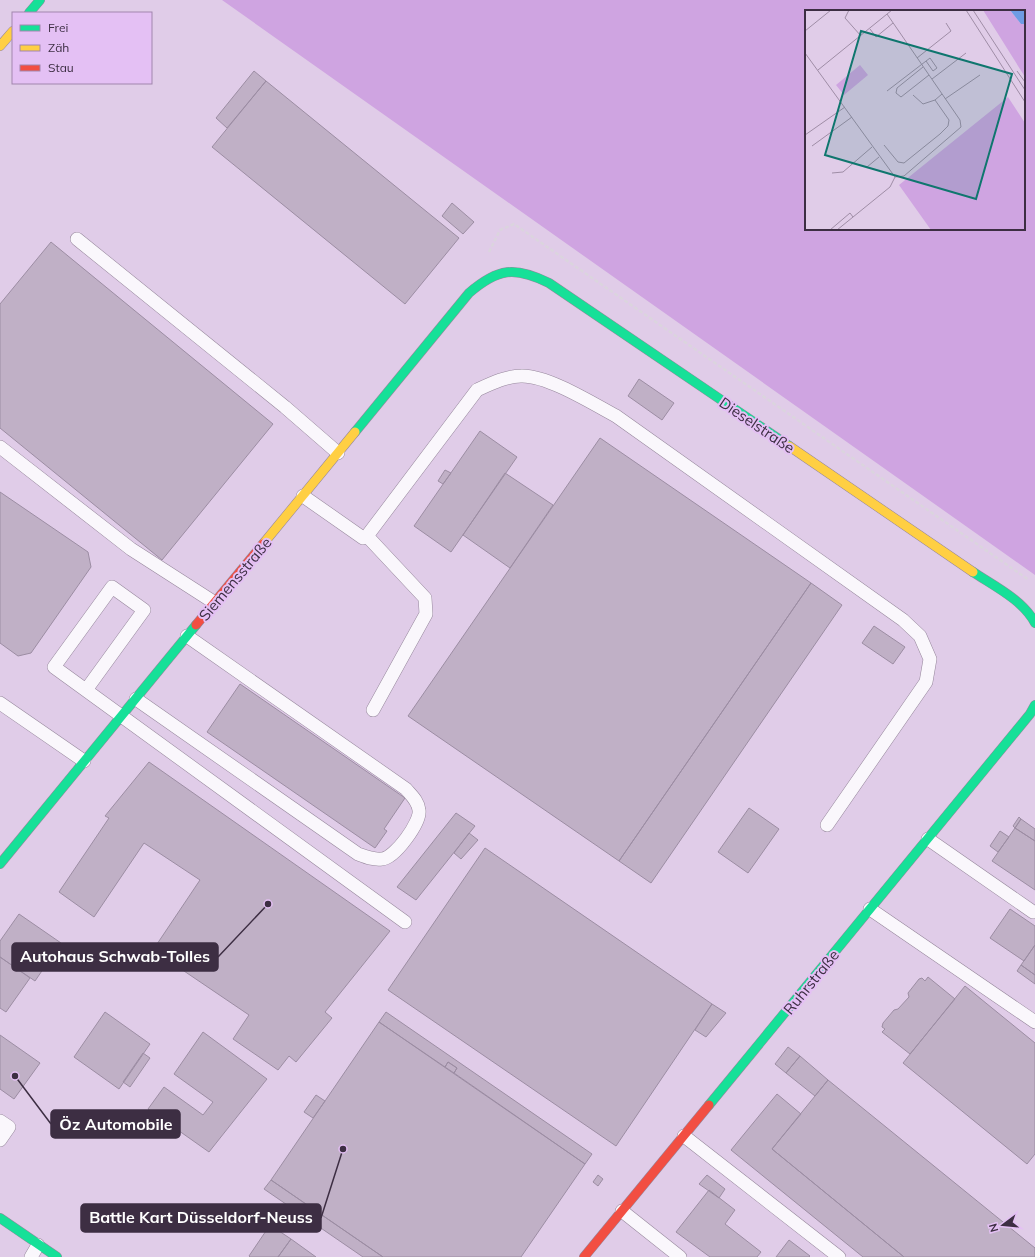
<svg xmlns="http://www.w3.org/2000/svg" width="1035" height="1257" font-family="Mulish,sans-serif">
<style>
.green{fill:#cfa4e1;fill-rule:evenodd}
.building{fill:#c0b0c6;stroke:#9c8da3}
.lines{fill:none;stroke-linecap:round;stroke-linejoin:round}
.lane-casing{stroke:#96879c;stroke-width:14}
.fast-casing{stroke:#96879c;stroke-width:10}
.slow-casing{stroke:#96879c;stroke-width:10}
.jam-casing{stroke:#96879c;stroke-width:10}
.path{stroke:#dbd4de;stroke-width:2.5;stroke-dasharray:4 2;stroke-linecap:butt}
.lane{stroke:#faf7fc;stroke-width:13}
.fast{stroke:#16e098;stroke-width:9}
.slow{stroke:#ffcf43;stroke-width:9}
.jam{stroke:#f24e42;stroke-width:9}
.labels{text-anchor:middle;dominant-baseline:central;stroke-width:4;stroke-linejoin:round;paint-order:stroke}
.street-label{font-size:15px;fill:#3d2e43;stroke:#e4c0f4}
.inset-road{fill:none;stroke:#9f8da6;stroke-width:1}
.view{fill:#0f766e;fill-opacity:0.15;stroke:#0f766e;stroke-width:2}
.inset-edge{fill:none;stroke:#3d2e43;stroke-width:2}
.leader{fill:none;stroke:#3d2e43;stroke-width:1.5}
.callout-dot{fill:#3d2e43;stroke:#e4c0f4;stroke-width:1.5}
.callout{fill:#3d2e43;stroke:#3d2e43;stroke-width:1.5}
.callout-label{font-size:16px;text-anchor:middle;font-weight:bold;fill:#fff}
</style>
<rect width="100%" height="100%" fill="#e0cce8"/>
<path class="green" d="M222 0H1035V575ZM806 11H1024V229H806Z"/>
<path class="building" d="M254 71 266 81 227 128 216 118Z
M266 81 459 238 405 304 212 147Z
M452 203 474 222 463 234 442 216Z
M51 242 273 424 162 560 0 428V304Z
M639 379 674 403 662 420 628 396Z
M480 431 517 457 451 552 414 526Z
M600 438 811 583 619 861 408 716Z
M445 470 451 473 443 484 438 481Z
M505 473 553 505 510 568 463 535Z
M0 492 88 552 91 567 31 653 18 656 0 643Z
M811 583 842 605 651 883 619 861Z
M874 626 905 647 893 664 862 643Z
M240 684 405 798 384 829 387 831 375 848 207 732Z
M149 762 390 931 325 1012 332 1018 296 1062 289 1056 278 1070 233 1039 249 1015 153 950 200 880 144 843 94 917 59 892 109 818 105 816Z
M749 808 779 829 748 873 718 852Z
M456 813 475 826 416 900 397 887Z
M1019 817 1021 819 1015 828 1013 826Z
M1021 819 1035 829V841L1015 828Z
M1015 828 1035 841V890L992 861Z
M1000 831 1009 837 998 852 990 846Z
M469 833 478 840 461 859 454 853Z
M485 848 712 1004 616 1146 388 990Z
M1010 909 1035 926V945L1024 961 990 938Z
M19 914 61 943 35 981 0 957V941Z
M1035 945V975L1021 965Z
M0 957 30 978 6 1012 0 1008Z
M1021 965 1035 975V984L1017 971Z
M928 977 955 999 910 1054 882 1032 885 1029 882 1027 883 1023 894 1010 898 1009 909 997 908 993 919 979 922 978 925 981Z
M965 986 1035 1043V1154L1027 1164 903 1063Z
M712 1004 726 1013 706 1037 695 1030Z
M105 1012 150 1044 119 1089 74 1057Z
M386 1012 592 1154 585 1164 454 1073 457 1068 448 1062 445 1067 379 1022Z
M379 1022 585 1164 521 1257H383L271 1180Z
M203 1032 267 1079 209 1152 148 1109 164 1087 203 1115 213 1102 174 1074Z
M0 1035 40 1063 14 1099 0 1089Z
M788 1047 800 1056 786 1073 775 1064Z
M143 1053 150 1058 130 1087 123 1082Z
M800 1056 828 1080 815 1096 786 1073Z
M448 1062 457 1068 454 1073 445 1067Z
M828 1080 1035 1248V1257H904L772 1149Z
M777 1094 801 1114 772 1149 904 1257H863L731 1150Z
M316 1095 325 1101 313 1118 304 1112Z
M598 1175 603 1179 598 1186 593 1182Z
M707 1175 725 1189 719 1198 699 1184Z
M271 1180 383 1257H363L264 1189Z
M709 1190 735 1210 725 1224 761 1252 757 1257H710L676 1232Z
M270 1225 291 1239 278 1257H250L249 1256Z
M291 1239 316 1257H278Z
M789 1240 810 1256 809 1257H776Z"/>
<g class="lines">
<g class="lane-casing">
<path id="lane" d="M77 239 285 407 338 453
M0 447 131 549 215 603
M303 496 363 538 367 536 477 390C490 384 506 376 521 376 547 375 592 403 616 416L903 620 920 636 930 659 926 682 827 825
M367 536 425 598 426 614 373 710
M86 690 144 610 112 587 54 667 405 922
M136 699 358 854C366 857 373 860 382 859 395 858 421 822 419 810 418 801 412 796 406 789L187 636
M0 703 84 761
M928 839 1033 912
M870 909 1035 1022
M0 1121 9 1127 0 1140
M684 1136 839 1257
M622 1211 680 1257
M31 1257 38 1245"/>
</g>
<g class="fast-casing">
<path id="fast" d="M29 13 40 0
M355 432 469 293C498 268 515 266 549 283L789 446
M973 572C994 586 1023 600 1035 623
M0 864 196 625
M709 1105 1030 714 1035 705
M0 1218 57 1257"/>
</g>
<g class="slow-casing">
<path id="slow" d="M0 46 13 31
M789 446 973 572
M263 544 355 432"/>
</g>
<g class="jam-casing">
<path id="jam" d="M196 625 263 544
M584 1257 709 1105"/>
</g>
<path class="path" d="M489 252 500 230 514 224 1029 580"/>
<use href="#lane" class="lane"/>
<use href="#fast" class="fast"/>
<use href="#slow" class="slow"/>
<use href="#jam" class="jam"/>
</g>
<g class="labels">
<g class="street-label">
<text transform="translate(757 425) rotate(34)">Dieselstraße</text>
<text transform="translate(235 579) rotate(-50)">Siemensstraße</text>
<text transform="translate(811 982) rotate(-51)">Ruhrstraße</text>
</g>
</g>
<g transform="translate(805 10)">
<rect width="220" height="220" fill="#e0cce8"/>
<path d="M55 55 63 65 39 85 31 75ZM203 87 220 113V220H126L94 175Z" fill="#cfa4e1"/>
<path d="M178 0H205L216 14H220V67Z" fill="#cfa4e1"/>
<path d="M205 0H220V14H216Z" fill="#6e9ce4"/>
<path class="inset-road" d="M44 0 40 8 56 26M161 0 220 92M168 0 220 80M65 19 71 27 88 13M0 21 26 0M0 43 90 167M112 48 146 21 141 13M118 57 92 78 91 83 96 87 124 65M13 60 87 0M212 61 220 72M127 69 161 43M82 81 125 48 132 58 128 61 121 51M108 85 118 94 130 90M140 89 175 65M0 125 40 97M79 135 93 152 99 153 135 124 143 116 144 110 130 90 137 84M7 136 47 107M62 157 74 147M27 163 38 162 67 137M25 220 45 203 48 207M32 220 85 177 90 167 99 166 156 117 155 110 82 4"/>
<path class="view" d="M56 21 207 64 171 189 20 145Z"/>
<rect width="220" height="220" class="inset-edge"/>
</g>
<path class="leader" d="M268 904L218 957M15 1076L51 1124M343 1149L321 1218"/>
<g class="callout-dot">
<circle cx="268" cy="904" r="4"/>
<circle cx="15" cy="1076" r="4"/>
<circle cx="343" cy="1149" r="4"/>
</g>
<g class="callout">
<rect x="12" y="943" width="206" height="28" rx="4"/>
<rect x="51" y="1110" width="129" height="28" rx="4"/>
<rect x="81" y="1204" width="240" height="28" rx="4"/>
</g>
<g class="callout-label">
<text x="115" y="962">Autohaus Schwab-Tolles</text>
<text x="116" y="1130">Öz Automobile</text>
<text x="201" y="1223">Battle Kart Düsseldorf-Neuss</text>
</g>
<rect x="12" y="12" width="140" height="72" fill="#e4c0f4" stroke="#a186ad"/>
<rect x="20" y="25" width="20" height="6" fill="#16e098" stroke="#a186ad"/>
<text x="48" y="32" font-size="12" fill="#3d2e43">Frei</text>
<rect x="20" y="45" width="20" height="6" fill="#ffcf43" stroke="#a186ad"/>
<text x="48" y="52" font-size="12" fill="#3d2e43">Zäh</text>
<rect x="20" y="65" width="20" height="6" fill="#f24e42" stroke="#a186ad"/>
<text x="48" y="72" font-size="12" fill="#3d2e43">Stau</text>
<g transform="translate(1003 1225) rotate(254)" stroke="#e4c0f4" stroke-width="3" paint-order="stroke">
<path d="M0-3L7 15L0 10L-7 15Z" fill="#3d2e43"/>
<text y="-6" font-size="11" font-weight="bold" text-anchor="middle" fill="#3d2e43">N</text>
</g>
</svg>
